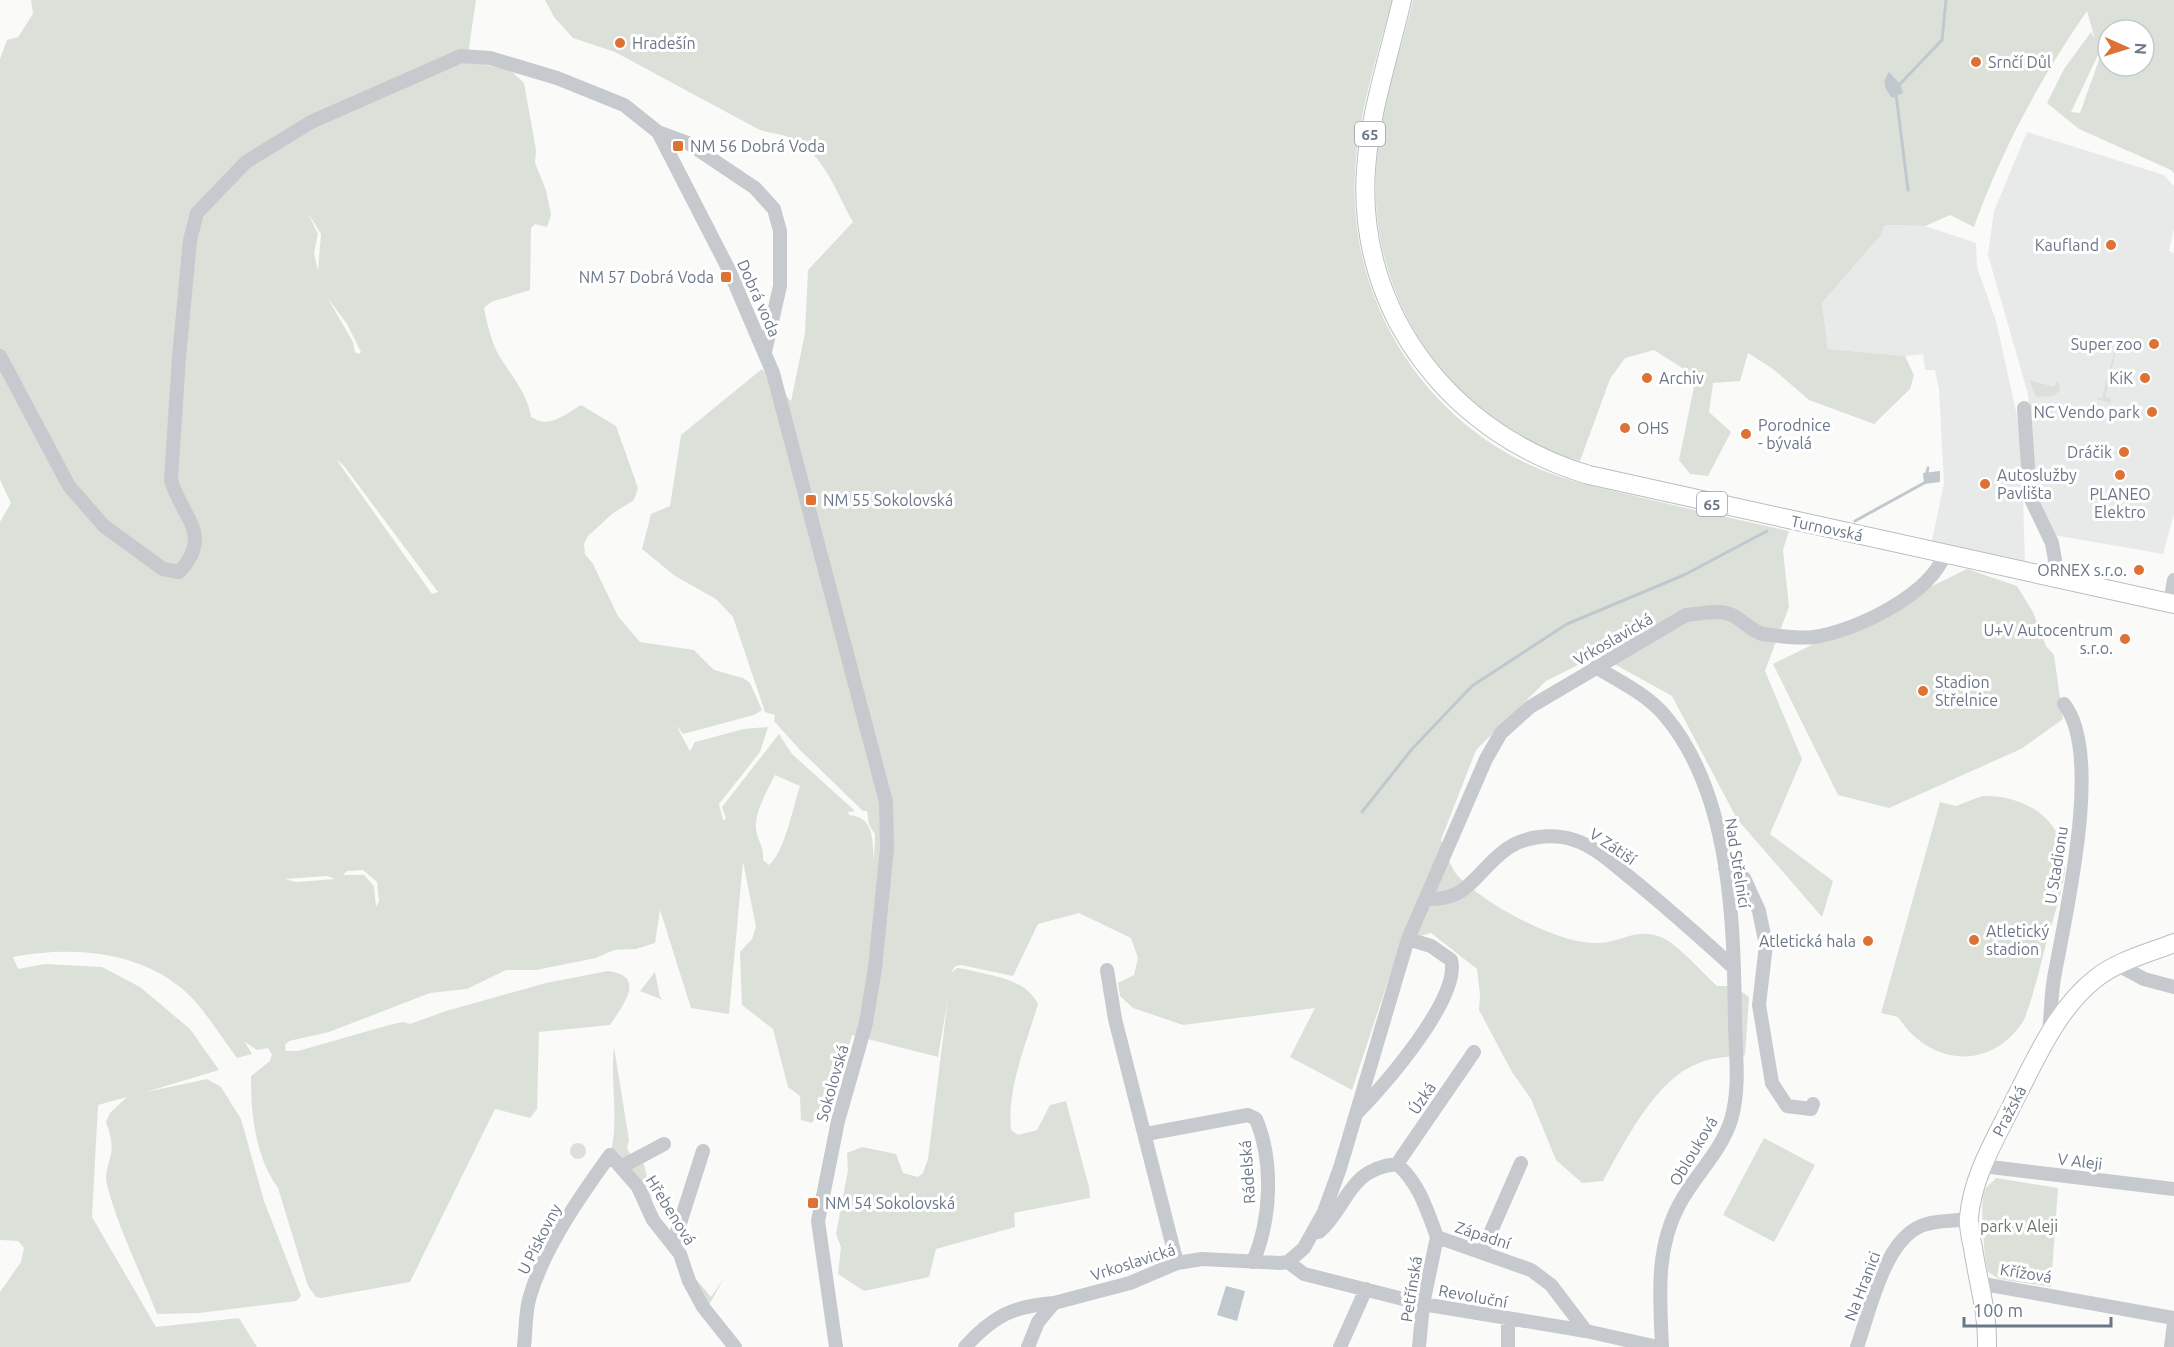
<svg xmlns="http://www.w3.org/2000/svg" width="2174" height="1347" font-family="Ubuntu,sans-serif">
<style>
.built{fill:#e8e9e9}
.green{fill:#dbe1d9;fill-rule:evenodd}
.water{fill:#c0c8ce}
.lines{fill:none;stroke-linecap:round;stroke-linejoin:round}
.stream{stroke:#c0c8ce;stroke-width:3}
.major-casing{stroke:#b9bdc1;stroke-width:20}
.minor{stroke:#c6c9cd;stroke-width:14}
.major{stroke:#fff;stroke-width:18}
.poi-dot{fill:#de7134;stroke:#fff;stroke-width:2}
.labels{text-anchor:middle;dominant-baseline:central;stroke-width:6;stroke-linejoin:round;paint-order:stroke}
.shield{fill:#fff;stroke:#97a0ac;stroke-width:1.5}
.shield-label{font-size:15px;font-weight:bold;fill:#6a7788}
.poi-label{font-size:16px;fill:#6a7788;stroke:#fff;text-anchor:start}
.street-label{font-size:16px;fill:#6a7788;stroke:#fff}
.park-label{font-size:16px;fill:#667a65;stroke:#fff}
</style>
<rect width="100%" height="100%" fill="#fafaf8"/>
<path class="built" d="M2027 132 2164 175 2174 186V229L2169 251 2174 253V514L2163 554 2054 535 2037 498 2028 394 1988 255 1994 211Z
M1885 225 1925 226 1976 243 1977 267 1996 321 2021 434 2025 563 1932 541 1944 483 1939 389 1935 370H1925L1923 354 1905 356 1828 349 1822 303 1881 235Z"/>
<path class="green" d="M31 0H476L467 61 510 70 524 83 536 150 535 163 546 190 551 215 547 227 535 224 531 228 530 290 491 302 484 308C487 323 491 340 498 354 510 374 528 394 531 417 549 429 564 415 581 405L616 426 638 488 634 500 612 514 588 536 584 544 585 554 593 564 618 616 640 642 694 650 714 670 743 678 750 683 762 710 754 715 683 734 676 725 690 751 695 742 744 729 768 727 760 752 719 804 723 820 726 819 722 807 779 734 792 754 855 811 848 812 849 815C875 817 872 841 874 860L875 834 869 825 867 811H863L800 750 774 721 775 715 765 712 733 617 716 599 675 576 642 549 651 514 670 506 681 435 762 369 791 401 805 333 808 270 853 222C836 192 822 149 788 137 778 133 766 133 756 128L615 52 573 38 554 17 545 0H1392C1377 57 1358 114 1355 173 1348 299 1422 419 1539 469 1571 482 1605 489 1639 497 1689 509 1739 520 1789 531L1783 550 1789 607 1765 671 1802 759 1770 834 1833 881 1822 917 1737 819 1672 696 1598 655 1546 681 1476 750 1441 840C1446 851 1450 868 1459 877 1485 904 1558 944 1596 943 1621 943 1633 928 1658 936 1675 941 1703 973 1717 986H1734L1749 997 1745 1055C1730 1057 1713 1057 1699 1063 1656 1078 1624 1143 1603 1181L1582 1183 1556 1160 1531 1099 1512 1072 1479 1010 1480 994 1477 969 1431 933 1401 941 1352 1090 1290 1057 1315 1008 1183 1025 1133 1008 1120 996 1118 983 1134 975 1138 958 1131 938 1079 913 1038 924 1013 976 961 965 955 966 951 973 957 968 965 969C991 976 1025 978 1038 1004 1026 1045 1007 1087 1011 1130L1018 1135 1037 1130 1050 1105 1066 1101 1089 1187 1090 1198 1014 1213 1015 1227 936 1249 929 1277 864 1291 838 1274 841 1247 836 1234 848 1170 847 1153 862 1147 896 1154 903 1173 918 1177 923 1173 928 1159 948 998 938 1057 852 1035 840 1077 828 1090 812 1123 801 1120 800 1096 788 1087 773 1029 742 1005 740 952 752 939 756 927 743 862 729 1014 691 1008 660 910 655 943 636 949 614 950 596 958 536 970H506L467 989 430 993 329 1032 289 1041 285 1045 286 1051H298L389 1025 403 1022 410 1024 446 1011 546 983 608 971C648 976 622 1006 610 1025L539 1032 537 1109 530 1118 495 1109 410 1282 321 1298 316 1297 308 1286 278 1188C255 1157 251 1113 251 1076L270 1061 272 1054 268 1048 257 1050 245 1042 252 1054 237 1058C223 1039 209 1017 193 999 148 951 73 945 13 957L18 969 45 964 102 967 140 987 190 1029 219 1070 146 1092 207 1079 221 1087 241 1119 264 1201 301 1296 296 1301 199 1313 157 1314C140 1271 119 1230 107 1185 104 1173 109 1164 111 1154 113 1142 110 1133 106 1122L110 1113 127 1097 98 1105 92 1217 156 1327 239 1318 257 1347H0V1292L21 1262 24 1248 18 1241 0 1240V522L11 503 0 480V59L7 40 18 37 33 14ZM308 213 321 234 318 271 314 253 318 234ZM327 297 347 324 361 352 359 354 355 352 353 342ZM336 459 344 466 438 592 432 594ZM775 775 800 786C793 807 785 851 769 865L763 860C764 844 757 841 756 829 754 813 768 789 775 775ZM363 870 377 882 379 901 376 907 374 886 364 875H343L347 871ZM327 876 335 879 296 882 285 879Z
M1413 0H2174V173L2171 170 2079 129 2047 103 2064 69 2091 32 2095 39 2087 11C2041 77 2001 151 1974 227L1950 215 1925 226 1885 225 1881 235 1822 303 1828 349 1905 356 1914 375 1910 389 1874 424 1809 400 1773 369 1748 353 1740 381 1713 383 1709 412 1731 432 1708 476 1690 474 1679 460 1696 377 1654 350 1625 358 1610 379 1580 461C1455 426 1369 303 1376 173 1379 115 1399 57 1413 0ZM2108 30H2144V66H2108ZM2098 55 2100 57 2080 113 2071 112Z
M2111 341 2125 344 2124 348 2117 347 2105 397 2111 399 2110 403 2094 398H2102L2116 345Z
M2029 380 2054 387 2056 381 2059 384 2060 391 2053 396 2036 397Z
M1967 569 2017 586 2033 612 2046 646 2054 655 2063 719 2021 749 1889 808 1838 795 1773 664Z
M1982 796C2030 794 2072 826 2064 878 2060 898 2053 920 2047 940 2040 967 2034 994 2024 1020 1991 1072 1930 1066 1898 1017L1881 1013 1940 802 1956 806Z
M655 972 660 997 663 1000 640 991Z
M614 1047 629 1140 627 1148 630 1154 644 1164 655 1214 684 1254 696 1279 711 1297 724 1278 709 1305 611 1151C619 1118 610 1081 614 1047Z
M1764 1138 1815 1165 1774 1242 1723 1215Z
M570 1151a8 8 0 1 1 16 0a8 8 0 1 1-16 0Z
M1996 1178 2058 1188 2051 1287 1999 1279 1988 1272C1984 1260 1980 1202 1984 1192 1986 1186 1992 1183 1996 1178Z"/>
<path class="water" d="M1889 72 1901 85 1903 93 1892 98C1885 88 1881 83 1889 72Z
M1940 471V482L1924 484 1923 473Z
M1226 1286 1245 1291 1237 1321 1217 1315Z"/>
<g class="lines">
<path class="stream" d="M1899 85 1942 40 1946 0
M1896 94 1908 190
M1926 476 1928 468
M1855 521 1924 483
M1362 812 1412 749 1472 686 1567 624 1684 575 1767 531"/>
<g class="major-casing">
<path id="major" d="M1402 0C1389 56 1370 112 1366 169 1356 314 1453 435 1589 475L2174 604
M1987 1347C1988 1313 1978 1282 1973 1248 1971 1238 1968 1227 1969 1217 1973 1175 1995 1140 2013 1103 2036 1059 2056 1010 2095 979 2117 961 2149 953 2174 943"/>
</g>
<path class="minor" d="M658 132 729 270 773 373 886 802 887 848 875 968 866 1023 838 1121 818 1221 836 1347
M0 356 69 486 104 526 163 569 179 572C214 535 182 518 171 480L179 357 190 240 197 213 246 162 311 122 461 56 490 58 557 78 624 105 658 132 688 143 755 188 774 209 780 231V286L765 352
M2024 408 2030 497 2052 543 2055 560 2053 578
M2170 603 2174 580
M1596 667C1620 682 1647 694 1666 717 1732 796 1734 927 1735 1025 1736 1056 1740 1090 1731 1120 1721 1152 1694 1176 1679 1205 1655 1250 1660 1298 1662 1347
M1725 868 1744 878 1759 911 1766 945 1759 1005 1772 1083 1787 1106 1811 1109 1813 1104
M1426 899C1469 901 1474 874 1504 851 1522 836 1552 833 1574 840 1594 846 1611 862 1627 875 1664 905 1699 936 1734 968
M2118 965 2144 979 2174 987
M1107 970 1115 1019 1177 1263
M2049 1032C2051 1014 2051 996 2054 978 2065 916 2104 754 2064 704
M1358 1112C1385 1085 1461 997 1451 960L1431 946 1408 939
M1146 1134 1248 1115 1256 1119C1274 1162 1271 1220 1253 1262
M1397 1164 1474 1052
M1982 1166 2174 1189
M621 1167 664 1144
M1319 1232C1348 1207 1347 1169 1397 1164 1419 1183 1427 1210 1437 1237
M1437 1237 1531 1270 1551 1285 1586 1331
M673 1245 703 1151
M1482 1252 1521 1163
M1288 1262 1304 1274 1423 1304 1586 1331 1658 1347
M1978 1283 2174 1318
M1508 1319V1347
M524 1347C526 1330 525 1312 530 1296 544 1248 581 1195 610 1155L638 1187 653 1220 680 1254 689 1281 703 1307 735 1347
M965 1347C993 1316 1013 1306 1054 1303
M1028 1347 1038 1322 1054 1303 1130 1283 1177 1263 1202 1259 1280 1263 1288 1262 1304 1248 1324 1212 1340 1168 1408 939 1486 759 1501 733 1530 707 1686 615C1701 614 1718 609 1732 615 1743 620 1752 632 1763 634 1778 636 1799 639 1814 637 1855 631 1931 595 1945 553
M1340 1347 1366 1289
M1419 1347 1423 1304 1437 1237
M1857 1347C1870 1311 1885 1234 1927 1224 1940 1220 1956 1221 1969 1219
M2171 1347 2174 1323"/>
<use href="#major" class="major"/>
</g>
<g class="poi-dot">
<circle cx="620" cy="43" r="6"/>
<circle cx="1976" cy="62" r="6"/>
<rect x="672" y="140" width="12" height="12" rx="3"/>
<circle cx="2111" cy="245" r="6"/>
<rect x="720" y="271" width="12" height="12" rx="3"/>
<circle cx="2154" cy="344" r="6"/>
<circle cx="1647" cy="378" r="6"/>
<circle cx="2145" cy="378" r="6"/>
<circle cx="2152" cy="412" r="6"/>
<circle cx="1625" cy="428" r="6"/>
<circle cx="1746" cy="434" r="6"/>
<circle cx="2124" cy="452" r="6"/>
<circle cx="2120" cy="475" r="6"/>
<circle cx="1985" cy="484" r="6"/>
<rect x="805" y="494" width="12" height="12" rx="3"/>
<circle cx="2139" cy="570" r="6"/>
<circle cx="2125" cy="639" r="6"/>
<circle cx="1923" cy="691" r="6"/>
<circle cx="1974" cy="940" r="6"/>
<circle cx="1868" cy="941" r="6"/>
<rect x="807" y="1197" width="12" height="12" rx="3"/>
</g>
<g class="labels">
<g class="shield">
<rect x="1355" y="122" width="30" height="24" rx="4.5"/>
<rect x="1697" y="492" width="30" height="24" rx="4.5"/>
</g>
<g class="shield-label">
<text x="1370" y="134">65</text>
<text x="1712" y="504">65</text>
</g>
<g class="poi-label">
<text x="632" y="43">Hradešín</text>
<text x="1988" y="62">Srnčí Důl</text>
<text x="690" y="146">NM 56 Dobrá Voda</text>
<text x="2099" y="245" text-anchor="end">Kaufland</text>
<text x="714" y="277" text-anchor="end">NM 57 Dobrá Voda</text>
<text x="2142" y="344" text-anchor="end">Super zoo</text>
<text x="1659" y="378">Archiv</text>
<text x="2133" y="378" text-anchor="end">KiK</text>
<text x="2140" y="412" text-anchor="end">NC Vendo park</text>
<text x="1758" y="425">Porodnice<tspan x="1758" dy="18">- bývalá</tspan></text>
<text x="1637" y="428">OHS</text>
<text x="2112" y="452" text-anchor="end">Dráčik</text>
<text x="1997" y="475">Autoslužby<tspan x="1997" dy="18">Pavlišta</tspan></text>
<text x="2120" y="494" text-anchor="middle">PLANEO<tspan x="2120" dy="18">Elektro</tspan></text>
<text x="823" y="500">NM 55 Sokolovská</text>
<text x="2127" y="570" text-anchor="end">ORNEX s.r.o.</text>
<text x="2113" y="630" text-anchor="end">U+V Autocentrum<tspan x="2113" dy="18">s.r.o.</tspan></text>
<text x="1935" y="682">Stadion<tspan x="1935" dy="18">Střelnice</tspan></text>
<text x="1986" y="931">Atletický<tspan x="1986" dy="18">stadion</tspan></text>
<text x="1856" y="941" text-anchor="end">Atletická hala</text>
<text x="825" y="1203">NM 54 Sokolovská</text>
</g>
<g class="street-label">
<text transform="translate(759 298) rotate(66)">Dobrá voda</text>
<text transform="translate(1827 528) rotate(12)">Turnovská</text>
<text transform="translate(1613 639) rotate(-30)">Vrkoslavická</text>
<text transform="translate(1613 846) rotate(34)">V Zátiší</text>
<text transform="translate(1738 863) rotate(81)">Nad Střelnicí</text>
<text transform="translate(2056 865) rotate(-81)">U Stadionu</text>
<text transform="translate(832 1083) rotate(-74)">Sokolovská</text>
<text transform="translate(1422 1098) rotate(-56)">Úzká</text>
<text transform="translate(2009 1111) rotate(-63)">Pražská</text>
<text transform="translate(1693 1151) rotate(-59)">Oblouková</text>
<text transform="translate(2080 1161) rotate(7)">V Aleji</text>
<text transform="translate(1247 1172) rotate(-94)">Rádelská</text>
<text transform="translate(671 1210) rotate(58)">Hřebenová</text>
<text transform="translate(1483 1235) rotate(18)">Západní</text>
<text transform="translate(539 1239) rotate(-63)">U Pískovny</text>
<text transform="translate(1133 1262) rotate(-18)">Vrkoslavická</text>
<text transform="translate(2026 1273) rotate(9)">Křížová</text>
<text transform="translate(1862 1286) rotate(-69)">Na Hranici</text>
<text transform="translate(1411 1289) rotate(-81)">Petřínská</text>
<text transform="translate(1473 1296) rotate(10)">Revoluční</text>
</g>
<g class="park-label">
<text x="2019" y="1226">park v Aleji</text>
</g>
</g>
<g transform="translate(2126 48) rotate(93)"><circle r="28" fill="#ffffff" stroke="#c3c9cf" stroke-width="1.5"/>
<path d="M0-4.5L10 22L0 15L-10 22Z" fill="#de7134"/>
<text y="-9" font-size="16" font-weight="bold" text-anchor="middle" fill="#6a7788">N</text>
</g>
<path d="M1964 1317v9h147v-9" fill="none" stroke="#6a7788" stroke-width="3"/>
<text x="1973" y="1317" font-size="18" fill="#6a7788" stroke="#ffffff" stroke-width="4.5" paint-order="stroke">100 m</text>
</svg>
